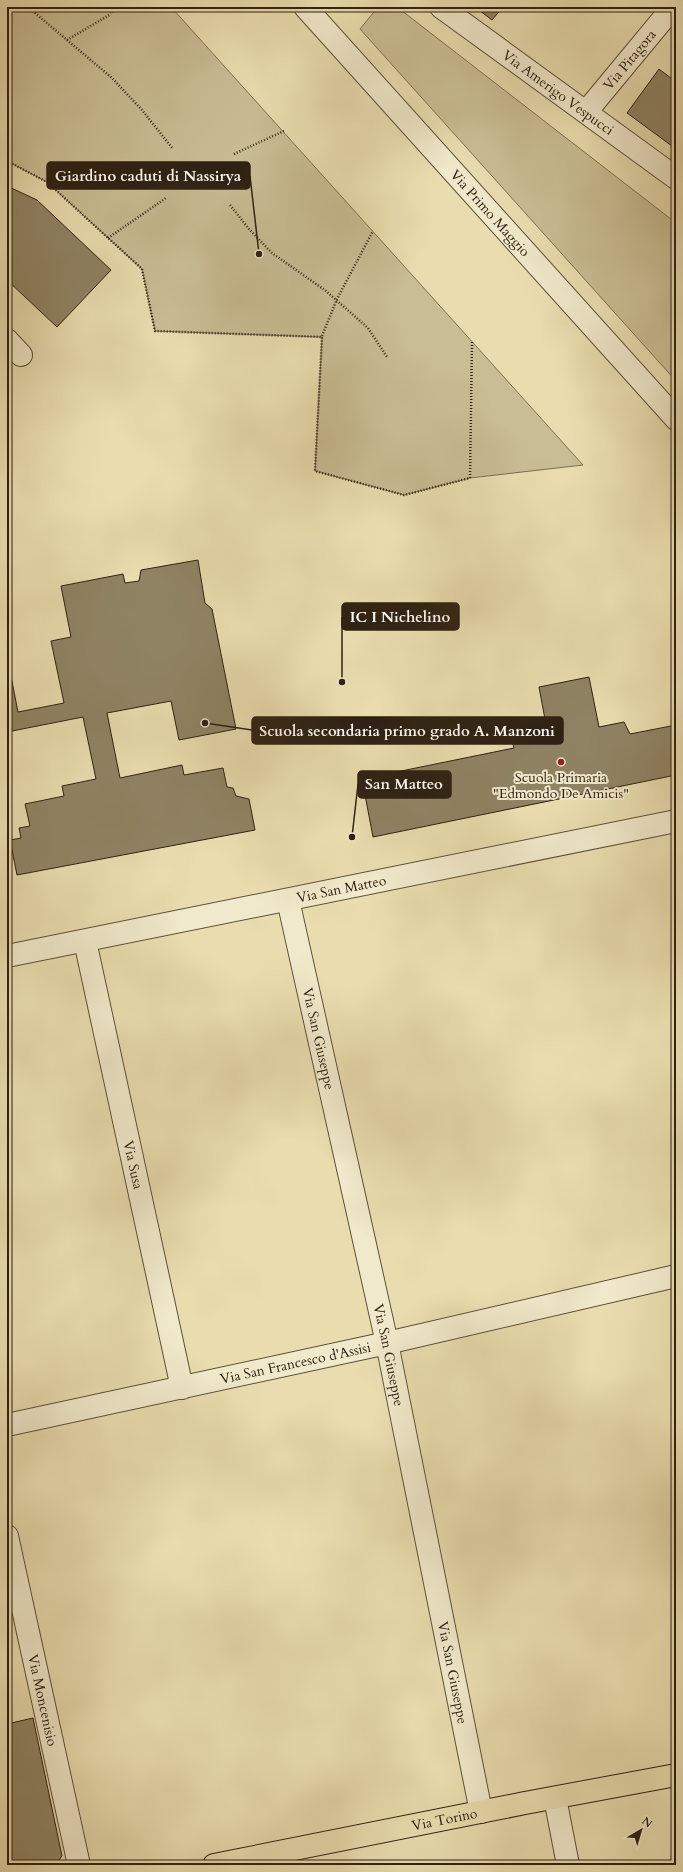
<svg xmlns="http://www.w3.org/2000/svg" width="683" height="1872" font-family="Cardo,serif">
<style>
.green{fill:#c9bd94;stroke:#7c6f54}
.building{fill:#8f8364;stroke:#2e2113}
.lines{fill:none;stroke-linecap:round;stroke-linejoin:round}
.minor-casing{stroke:#5d503a;stroke-width:24}
.major-casing{stroke:#2e2113;stroke-width:24}
.path{stroke:#2e2113;stroke-width:2.5;stroke-dasharray:1 2;stroke-linecap:butt}
.minor{stroke:#f1e9cb;stroke-width:22}
.major{stroke:#e9ddaf;stroke-width:22}
.poi-dot{fill:#8f2418;stroke:#f1e9cb;stroke-width:1.5}
.labels{text-anchor:middle;dominant-baseline:central;stroke-width:4;stroke-linejoin:round;paint-order:stroke}
.street-label{font-size:14px;fill:#2e2113;stroke:#f1e9cb}
.poi-label{font-size:14px;fill:#2e2113;stroke:#f1e9cb}
.leader{fill:none;stroke:#2e2113;stroke-width:1.5}
.callout-dot{fill:#2e2113;stroke:#f1e9cb;stroke-width:1.5}
.callout{fill:#2e2113;stroke:#2e2113;stroke-width:1.5}
.callout-label{font-size:15px;text-anchor:middle;font-weight:bold;fill:#fff}
</style>
<rect width="100%" height="100%" fill="#e9ddaf"/>
<filter id="stains"><feTurbulence type="fractalNoise" baseFrequency=".005" numOctaves="4"/><feColorMatrix values="0 0 0 0 .2 0 0 0 0 .09 0 0 0 0 .02 0 0 0 .5 -.17"/></filter>
<radialGradient id="worn" r=".72"><stop offset=".6" stop-color="#630" stop-opacity="0"/><stop offset="1" stop-color="#630" stop-opacity=".3"/></radialGradient>
<path class="green" d="M7 7H108L111 13 123 7H171L583 465 470 478 404 495 315 471 322 337 155 331 142 269 47 182 7 161Z
M378 7H397L676 223V381L360 29Z"/>
<path class="building" d="M475 7H503L492 20Z
M659 69 676 82V149L627 113Z
M7 186 37 200 111 270 57 327 7 280Z
M198 560 205 603 212 609 236 729 179 740 171 701 107 713 120 778 182 765 184 775 223 768 227 787 233 788 236 796 249 799 255 830 17 875 10 840 21 838 19 828 30 826 25 804 64 796 62 786 96 779 83 717 7 732V656L18 712 64 703 51 641 71 637 61 586 123 574 125 583 139 581 141 570Z
M589 677 599 727 624 722 630 734 676 725V775L373 837 362 779 514 748 511 737 547 730 539 687Z
M33 1718 62 1856 55 1865H7V1724Z"/>
<g class="lines">
<g class="minor-casing">
<g id="minor">
<path id="s1" d="M305 7 676 419"/>
<path id="s2" d="M441 7 676 178"/>
<path id="s3" d="M586 112 673 7"/>
<path d="M7 340 21 355"/>
<path id="s4" d="M288 900 387 1343 481 1812"/>
<path id="s5" d="M85 941 182 1388"/>
<path id="s6" d="M7 956 676 821"/>
<path id="s7" d="M7 1425 387 1343 676 1276"/>
<path id="s8" d="M7 1536 79 1865"/>
<path d="M555 1798 568 1865"/>
</g>
</g>
<g class="major-casing">
<g id="major">
<path id="s9" d="M214 1865 525 1803 676 1775"/>
</g>
</g>
<path class="path" d="M28 7 112 78 142 110 173 149
M7 18 10 7
M67 40 111 14
M234 154 284 131
M7 161 47 182 142 269 155 331 322 337 315 471 404 495 470 478 472 342
M230 205 249 229 272 253 326 291 368 328 387 357
M108 238 166 198
M322 336 337 299 373 231"/>
<use href="#minor" class="minor"/>
<use href="#major" class="major"/>
</g>
<circle class="poi-dot" cx="561" cy="762" r="4"/>
<g class="labels">
<g class="street-label">
<text stroke="none"><textPath href="#s3" startOffset="68">Via Pitagora</textPath></text>
<text stroke="none"><textPath href="#s2" startOffset="145">Via Amerigo Vespucci</textPath></text>
<text stroke="none"><textPath href="#s1" startOffset="277">Via Primo Maggio</textPath></text>
<text stroke="none"><textPath href="#s6" startOffset="341">Via San Matteo</textPath></text>
<text stroke="none"><textPath href="#s4" startOffset="142">Via San Giuseppe</textPath></text>
<text stroke="none"><textPath href="#s5" startOffset="229">Via Susa</textPath></text>
<text stroke="none"><textPath href="#s4" startOffset="466">Via San Giuseppe</textPath></text>
<text stroke="none"><textPath href="#s7" startOffset="295">Via San Francesco d'Assisi</textPath></text>
<text stroke="none"><textPath href="#s4" startOffset="790">Via San Giuseppe</textPath></text>
<text stroke="none"><textPath href="#s8" startOffset="168">Via Moncenisio</textPath></text>
<text stroke="none"><textPath href="#s9" startOffset="235">Via Torino</textPath></text>
</g>
<g class="poi-label">
<text x="561" y="777">Scuola Primaria<tspan x="561" dy="16">"Edmondo De Amicis"</tspan></text>
</g>
</g>
<path class="leader" d="M259 254L250 176M342 682L342 617M205 723L252 730M352 837L358 784"/>
<g class="callout-dot">
<circle cx="259" cy="254" r="4"/>
<circle cx="342" cy="682" r="4"/>
<circle cx="205" cy="723" r="4"/>
<circle cx="352" cy="837" r="4"/>
</g>
<g class="callout">
<rect x="47" y="162" width="203" height="27" rx="4"/>
<rect x="342" y="603" width="117" height="27" rx="4"/>
<rect x="252" y="717" width="311" height="27" rx="4"/>
<rect x="358" y="771" width="93" height="27" rx="4"/>
</g>
<g class="callout-label">
<text x="148" y="181">Giardino caduti di Nassirya</text>
<text x="400" y="622">IC I Nichelino</text>
<text x="407" y="736">Scuola secondaria primo grado A. Manzoni</text>
<text x="404" y="789">San Matteo</text>
</g>
<rect width="683" height="1872" fill="none" stroke="#e9ddaf" stroke-width="24"/>
<rect x="8" y="8" width="667" height="1856" fill="none" stroke="#2e2113" stroke-width="2"/>
<rect x="12" y="12" width="659" height="1848" fill="none" stroke="#2e2113"/>
<g transform="translate(641 1830) rotate(38)" stroke="#f1e9cb" stroke-width="3" paint-order="stroke">
<path d="M0-3L7 15L0 10L-7 15Z" fill="#2e2113"/>
<text y="-6" font-size="11" font-weight="bold" text-anchor="middle" fill="#2e2113">N</text>
</g>
<rect width="100%" height="100%" filter="url(#stains)"/>
<rect width="100%" height="100%" fill="url(#worn)"/>
</svg>
